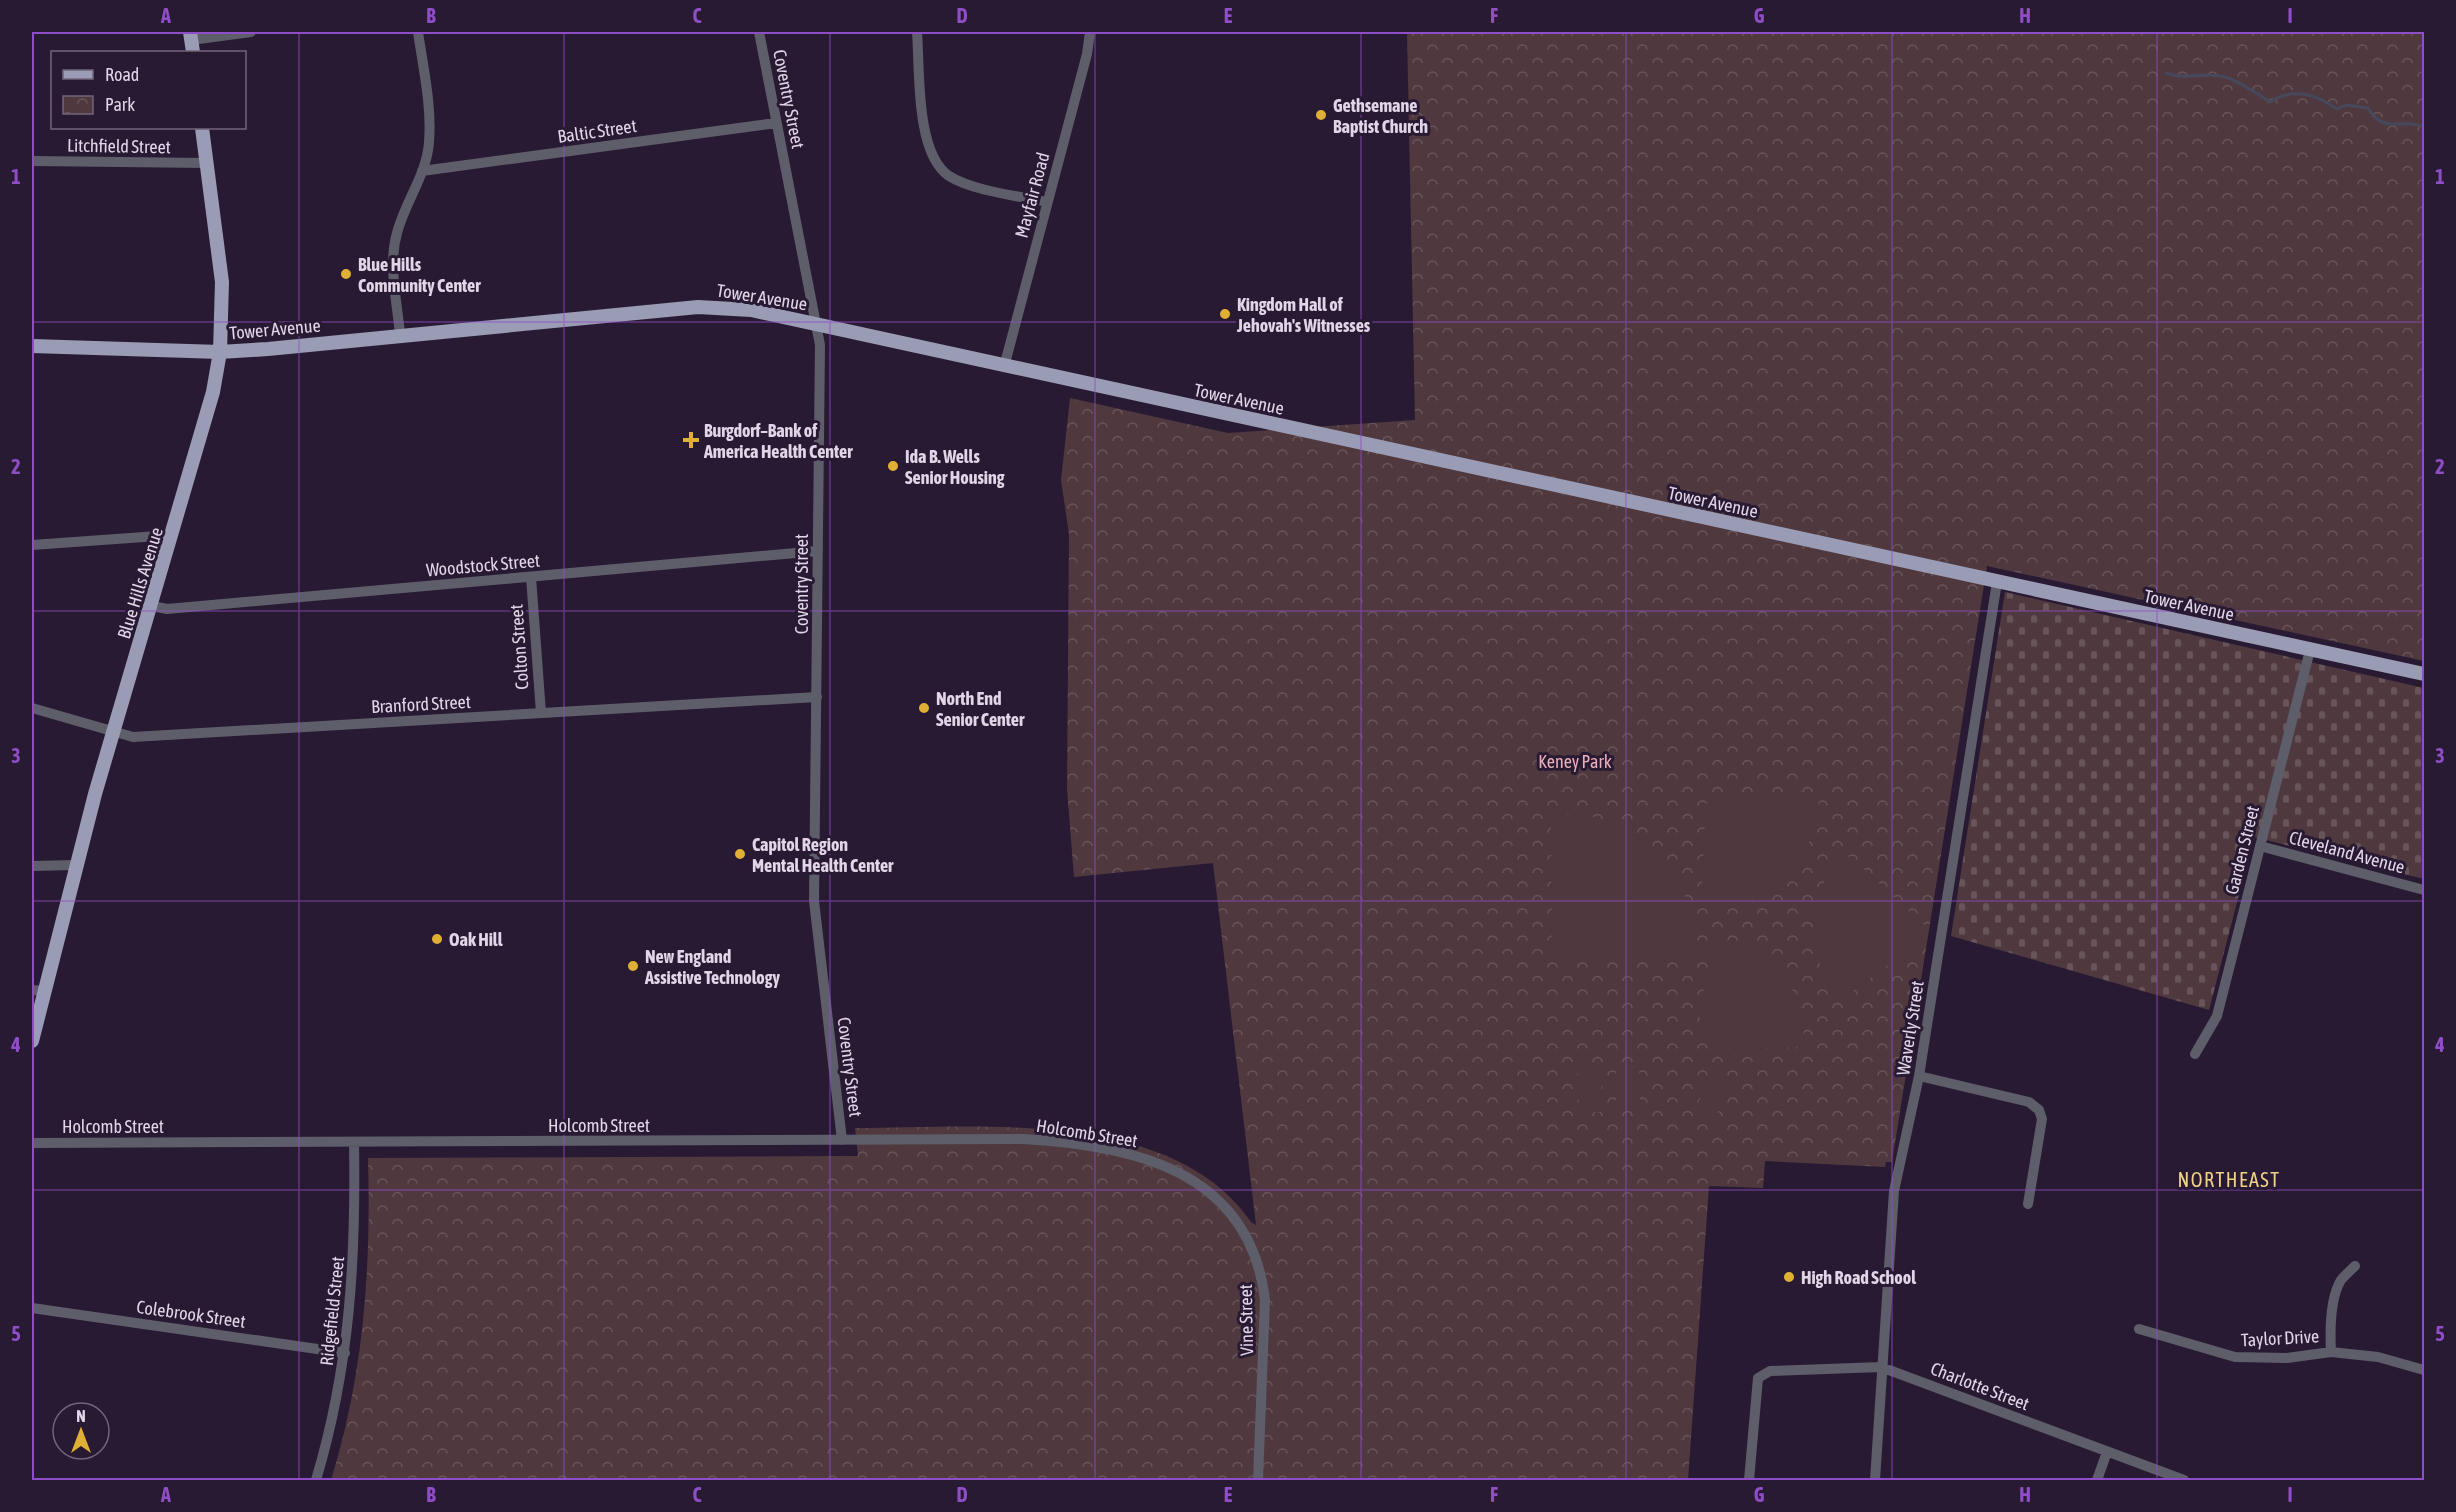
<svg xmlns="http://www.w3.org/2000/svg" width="2456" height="1512" font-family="'Asap Condensed',sans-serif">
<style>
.cemetery{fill:url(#cemetery-stones)}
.park{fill:url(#park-crowns)}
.pitch{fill:#4f393e}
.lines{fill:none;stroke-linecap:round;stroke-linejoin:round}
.stream{stroke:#45495b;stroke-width:3}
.minor{stroke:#5e5e6a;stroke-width:10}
.major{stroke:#9a9bb4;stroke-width:14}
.grid{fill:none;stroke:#8f4ec7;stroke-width:1.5;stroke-opacity:0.55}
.poi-dot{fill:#dfb034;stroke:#291a33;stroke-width:2}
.labels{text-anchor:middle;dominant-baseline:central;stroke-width:6;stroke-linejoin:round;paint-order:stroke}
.street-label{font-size:18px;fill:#e0d6e7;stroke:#291a33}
.poi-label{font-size:18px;font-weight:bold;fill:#e0d6e7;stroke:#291a33;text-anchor:start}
.park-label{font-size:18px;fill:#ebaeba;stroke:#291a33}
.neighbourhood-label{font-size:20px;letter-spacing:1.5px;fill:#f1d186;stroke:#291a33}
.neatline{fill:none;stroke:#8f4ec7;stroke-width:2}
.grid-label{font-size:20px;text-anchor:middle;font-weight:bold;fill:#8f4ec7}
</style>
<defs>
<pattern id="cemetery-stones" width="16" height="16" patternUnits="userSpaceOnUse" patternTransform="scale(1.5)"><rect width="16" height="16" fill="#4f393e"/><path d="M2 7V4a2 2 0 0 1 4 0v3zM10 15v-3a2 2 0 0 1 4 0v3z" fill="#68555a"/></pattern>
<pattern id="park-crowns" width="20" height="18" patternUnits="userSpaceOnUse" patternTransform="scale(1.5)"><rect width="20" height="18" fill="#4f393e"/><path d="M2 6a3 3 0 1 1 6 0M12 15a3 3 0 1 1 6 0" fill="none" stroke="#68555a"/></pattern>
</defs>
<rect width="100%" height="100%" fill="#291a33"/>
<path class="cemetery" d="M2005 592 2424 688V879L2254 837 2209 1010 1951 936Z"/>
<path class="park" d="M1407 32H2424V661L1987 566 1892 1162H1886L1885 1167 1765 1161 1763 1188 1709 1186 1688 1480H331C364 1373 371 1270 368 1158L858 1156 855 1128C977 1128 1172 1107 1251 1222L1256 1225 1213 863 1074 877 1067 789 1069 534 1061 480 1070 398 1228 433 1415 420Z"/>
<path class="pitch" d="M1718 792 1819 798C1813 847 1794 894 1739 902 1727 903 1714 903 1701 904L1706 804Z
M1551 814C1561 814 1572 814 1583 815 1639 825 1686 872 1694 929 1696 938 1694 948 1693 957L1564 959 1552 945Z
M1850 856 1928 929V935L1842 999C1805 965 1802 880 1850 856Z
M1715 940C1770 943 1809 992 1803 1047L1739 1049 1705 1044 1699 1037 1701 1001Z
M1601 1069 1602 1112 1579 1113 1578 1070Z
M1639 1069 1640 1111H1616V1070Z
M1708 1079 1728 1087 1716 1117 1696 1109Z"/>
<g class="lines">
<path class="stream" d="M2166 73C2188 81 2205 71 2225 77 2241 82 2256 93 2270 102 2294 87 2315 94 2337 109L2346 105 2368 108C2385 136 2402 117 2424 127"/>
<path class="minor" d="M759 32 820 345 814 901 842 1140
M917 32C920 69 915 153 949 176 973 191 1019 196 1047 202
M191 40 251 32
M32 161 207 163
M422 171 776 123
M400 334C397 302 388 264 397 233 405 202 427 174 429 142 432 106 423 67 418 32
M1004 367 1087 54 1090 32
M32 545 172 535
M531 577 541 713
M152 606 167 609 818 551
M32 708 133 737 817 697
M2260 846 2424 890
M32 866 75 865
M32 990 44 991
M2195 1054 2217 1016 2310 650
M1919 1076 2029 1102 2039 1110 2042 1119 2028 1204
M32 1143 1023 1139C1134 1145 1250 1171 1265 1300L1258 1480
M32 1308 345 1353
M2139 1329 2235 1357 2287 1358 2331 1352 2378 1357 2424 1370
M2331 1352C2330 1332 2330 1298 2341 1280 2345 1275 2351 1270 2355 1266
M316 1480C350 1366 356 1260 354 1142
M1749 1480 1758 1378 1770 1371 1881 1367 2184 1480
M1875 1480 1894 1191 1919 1076 1997 582
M2097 1480 2107 1452"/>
<path class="major" d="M190 32 193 52
M32 346 220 352 268 349 698 307 751 310 2424 674
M32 1041 95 794 213 392 220 352 222 282 202 128"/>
</g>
<path class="grid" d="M299 32V1480M564 32V1480M830 32V1480M1095 32V1480M1361 32V1480M1626 32V1480M1892 32V1480M2157 32V1480M32 322H2424M32 611H2424M32 901H2424M32 1190H2424"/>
<g class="poi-dot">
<circle cx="1321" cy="115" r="6"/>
<circle cx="346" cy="274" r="6"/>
<circle cx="1225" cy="314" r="6"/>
<path d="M688 431h6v6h6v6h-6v6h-6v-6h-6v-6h6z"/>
<circle cx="893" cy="466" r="6"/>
<circle cx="924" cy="708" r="6"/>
<circle cx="740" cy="854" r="6"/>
<circle cx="437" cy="939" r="6"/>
<circle cx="633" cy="966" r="6"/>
<circle cx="1789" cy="1277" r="6"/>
</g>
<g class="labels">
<g class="street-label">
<text transform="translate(789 99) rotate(79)">Coventry Street</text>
<text transform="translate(597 131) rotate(-8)">Baltic Street</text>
<text transform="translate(119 146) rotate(1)">Litchfield Street</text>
<text transform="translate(1032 195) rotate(-75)">Mayfair Road</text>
<text transform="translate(762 297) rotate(9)">Tower Avenue</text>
<text transform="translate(275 329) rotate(-5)">Tower Avenue</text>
<text transform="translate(1239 399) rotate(12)">Tower Avenue</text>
<text transform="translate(1713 502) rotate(12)">Tower Avenue</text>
<text transform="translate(483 565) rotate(-5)">Woodstock Street</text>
<text transform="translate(140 583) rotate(-73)">Blue Hills Avenue</text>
<text transform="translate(801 584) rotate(-90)">Coventry Street</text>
<text transform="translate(2189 605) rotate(12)">Tower Avenue</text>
<text transform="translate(519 647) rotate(-94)">Colton Street</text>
<text transform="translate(421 704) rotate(-3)">Branford Street</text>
<text transform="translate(2242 850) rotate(-76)">Garden Street</text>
<text transform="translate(2347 852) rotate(15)">Cleveland Avenue</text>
<text transform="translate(1910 1028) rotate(-81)">Waverly Street</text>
<text transform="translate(850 1067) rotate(83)">Coventry Street</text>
<text x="599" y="1125">Holcomb Street</text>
<text x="113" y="1126">Holcomb Street</text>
<text transform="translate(1087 1133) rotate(9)">Holcomb Street</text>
<text transform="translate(332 1311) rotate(-84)">Ridgefield Street</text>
<text transform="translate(191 1314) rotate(8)">Colebrook Street</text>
<text transform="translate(1246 1320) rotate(-91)">Vine Street</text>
<text transform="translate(2280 1338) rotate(-3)">Taylor Drive</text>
<text transform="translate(1980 1386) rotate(21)">Charlotte Street</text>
</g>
<g class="poi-label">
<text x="1333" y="105">Gethsemane<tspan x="1333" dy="21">Baptist Church</tspan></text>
<text x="358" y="264">Blue Hills<tspan x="358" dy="21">Community Center</tspan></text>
<text x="1237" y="304">Kingdom Hall of<tspan x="1237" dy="21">Jehovah's Witnesses</tspan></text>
<text x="704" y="430">Burgdorf–Bank of<tspan x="704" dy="21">America Health Center</tspan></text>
<text x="905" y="456">Ida B. Wells<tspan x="905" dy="21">Senior Housing</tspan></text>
<text x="936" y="698">North End<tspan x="936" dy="21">Senior Center</tspan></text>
<text x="752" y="844">Capitol Region<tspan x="752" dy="21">Mental Health Center</tspan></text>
<text x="449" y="939">Oak Hill</text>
<text x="645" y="956">New England<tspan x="645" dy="21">Assistive Technology</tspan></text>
<text x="1801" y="1277">High Road School</text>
</g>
<g class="park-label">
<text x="1575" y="761">Keney Park</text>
</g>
<g class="neighbourhood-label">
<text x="2229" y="1179">NORTHEAST</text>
</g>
</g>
<rect width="2456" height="1512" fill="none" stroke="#291a33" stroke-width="66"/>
<rect x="51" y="51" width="195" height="78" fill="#291a33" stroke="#72657b" stroke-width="1.5"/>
<rect x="63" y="70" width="30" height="9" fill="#9a9bb4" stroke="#72657b" stroke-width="1.5"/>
<text x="105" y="81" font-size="18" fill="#e0d6e7">Road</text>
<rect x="63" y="96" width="30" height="18" fill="url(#park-crowns)" stroke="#72657b" stroke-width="1.5"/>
<text x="105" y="111" font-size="18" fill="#e0d6e7">Park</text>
<g transform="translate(81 1431)"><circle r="28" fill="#291a33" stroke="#72657b" stroke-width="1.5"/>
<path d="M0-4.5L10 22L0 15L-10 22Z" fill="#dfb034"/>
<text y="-9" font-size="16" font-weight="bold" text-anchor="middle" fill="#e0d6e7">N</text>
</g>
<rect x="33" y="33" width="2390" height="1446" class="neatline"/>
<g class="grid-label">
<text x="166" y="23">A</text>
<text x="431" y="23">B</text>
<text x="697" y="23">C</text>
<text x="962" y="23">D</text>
<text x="1228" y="23">E</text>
<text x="1494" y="23">F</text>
<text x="1759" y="23">G</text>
<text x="2025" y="23">H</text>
<text x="2290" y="23">I</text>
<text x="16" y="184">1</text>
<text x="2440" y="184">1</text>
<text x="16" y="474">2</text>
<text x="2440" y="474">2</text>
<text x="16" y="763">3</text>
<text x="2440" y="763">3</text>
<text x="16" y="1052">4</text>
<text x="2440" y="1052">4</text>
<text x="16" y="1341">5</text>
<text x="2440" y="1341">5</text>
<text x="166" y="1502">A</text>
<text x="431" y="1502">B</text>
<text x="697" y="1502">C</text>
<text x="962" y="1502">D</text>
<text x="1228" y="1502">E</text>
<text x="1494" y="1502">F</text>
<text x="1759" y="1502">G</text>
<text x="2025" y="1502">H</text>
<text x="2290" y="1502">I</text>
</g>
</svg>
